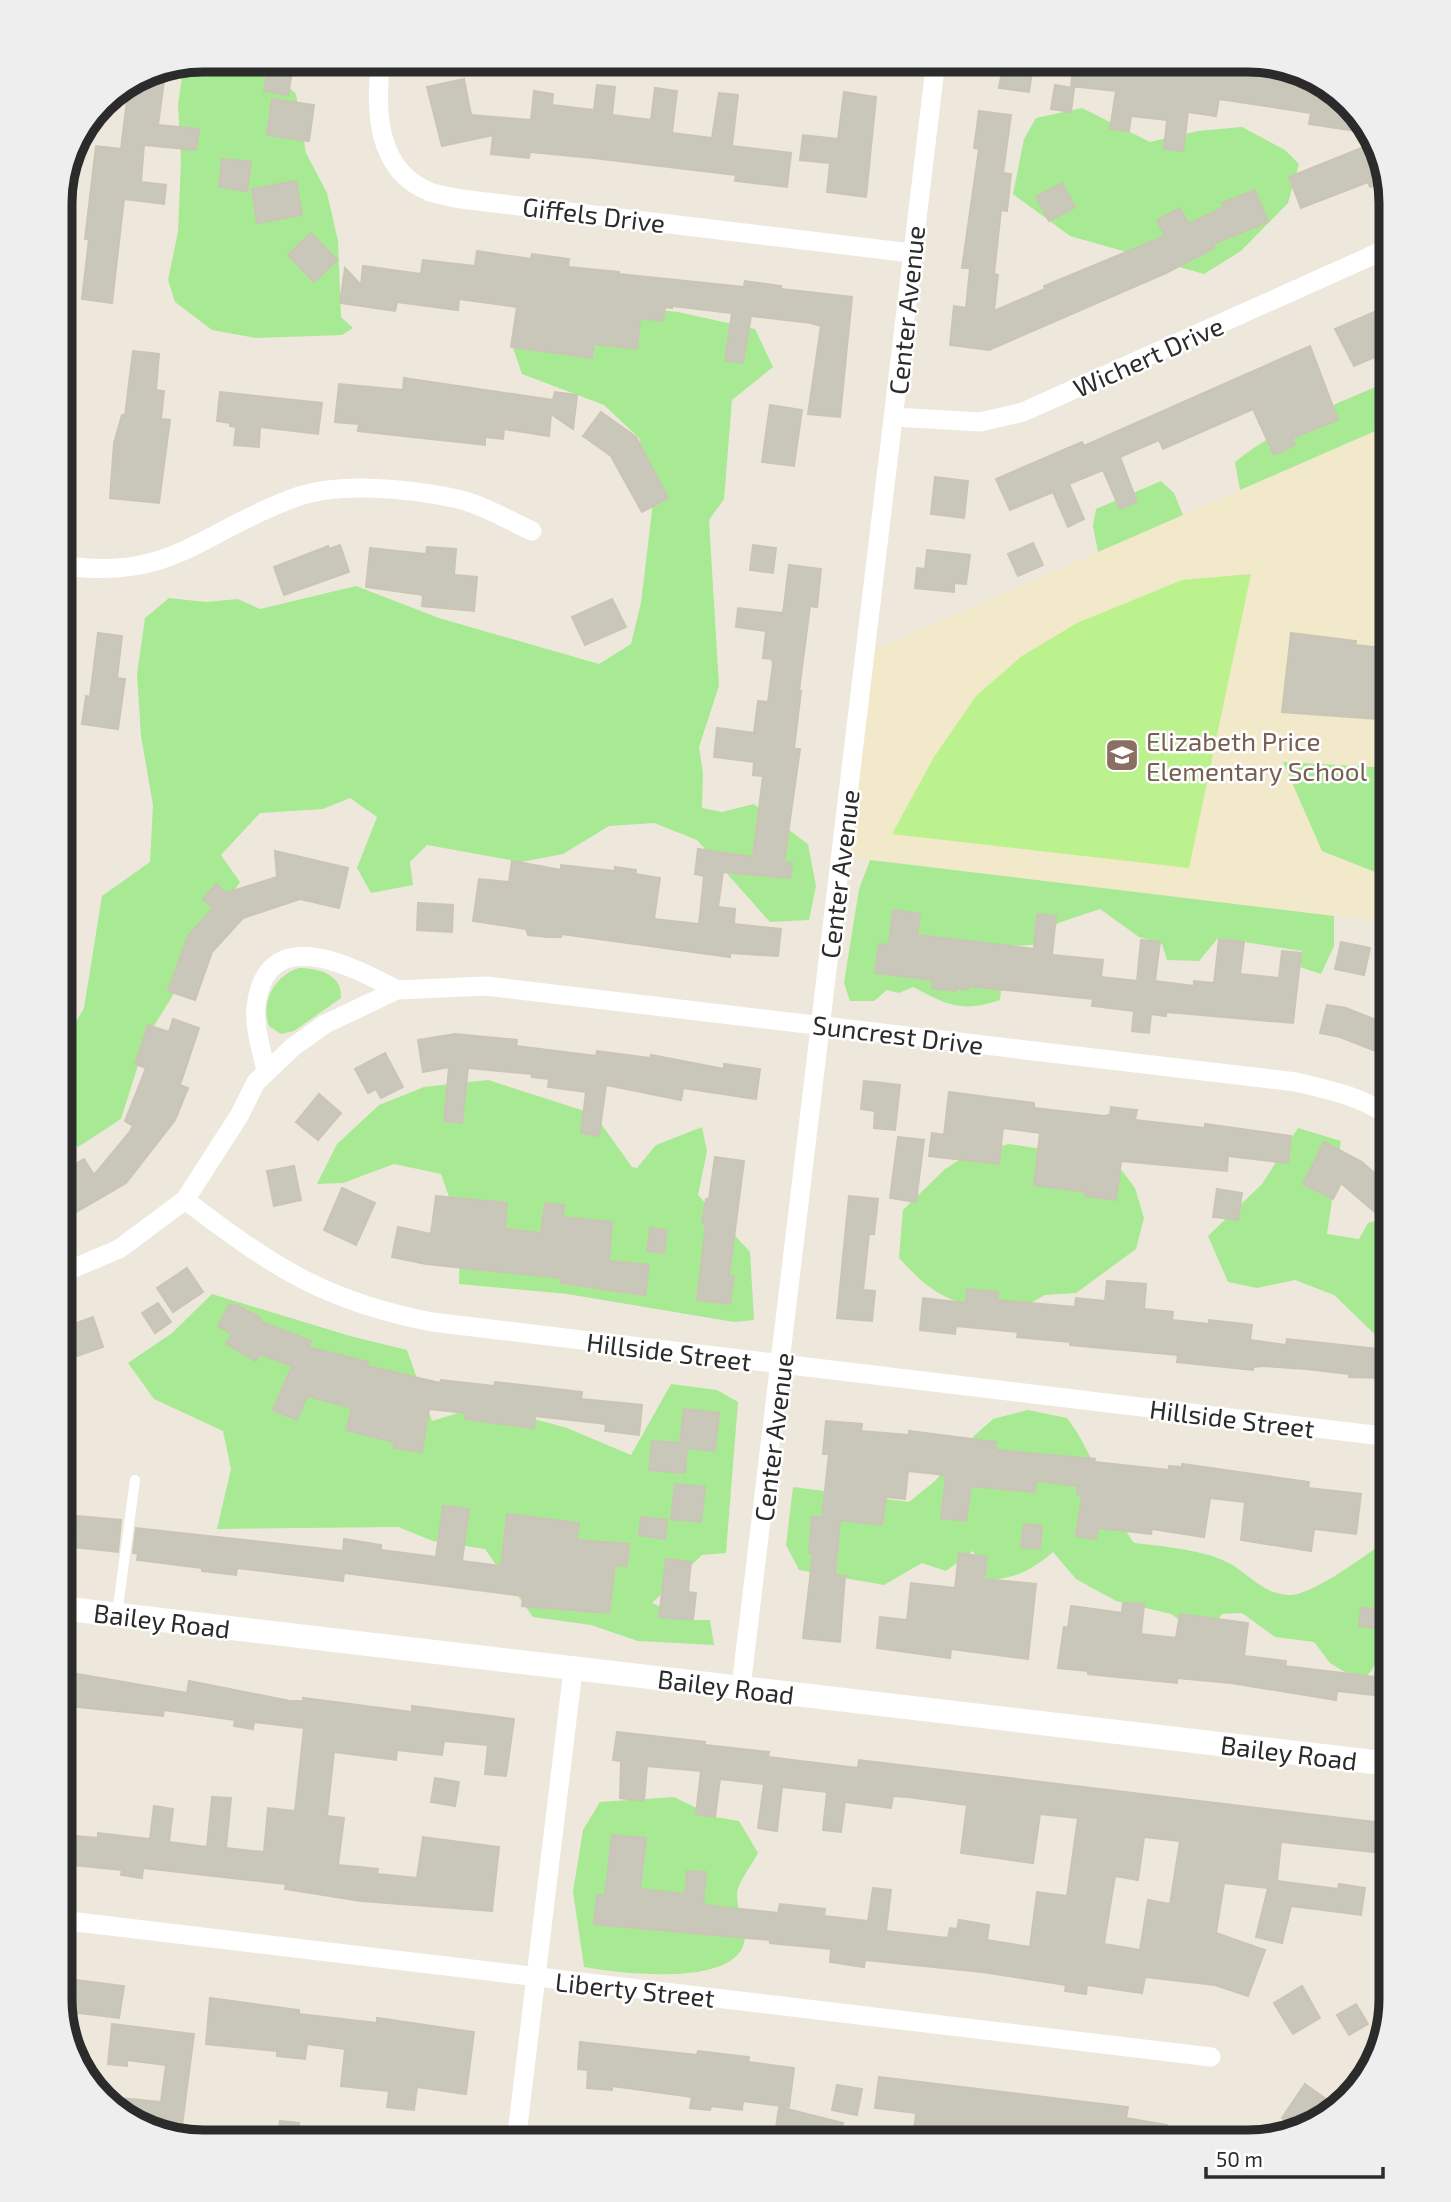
<svg xmlns="http://www.w3.org/2000/svg" width="1451" height="2202" font-family="'Exo 2',sans-serif">
<style>
.education{fill:#f1e9c9}
.green{fill:#a7ea93}
.pitch{fill:#bcf28d}
.building{fill:#c9c6ba;stroke:#cac5b5;stroke-width:2;fill-rule:evenodd}
.lines{fill:none;stroke-linecap:round;stroke-linejoin:round}
.service{stroke:#fff;stroke-width:10}
.minor{stroke:#fff;stroke-width:19}
.tertiary{stroke:#fff;stroke-width:24}
.labels{text-anchor:middle;dominant-baseline:central;stroke-width:5;stroke-linejoin:round;paint-order:stroke}
.street-label{font-size:26px;fill:#2b2b2b;stroke:#fff}
.education-label{font-size:26px;fill:#785e54;stroke:#fff;text-anchor:start}
.rim{fill:none;stroke:#2b2b2b;stroke-width:9}
</style>
<rect width="100%" height="100%" fill="#eee8dc"/>
<path class="education" d="M1391 424V922L841 857 865 654Z"/>
<path class="green" d="M203 60H260L296 94 306 153 327 193 338 241 341 317 353 328 342 335 256 338 212 330 175 302 168 280 178 232 181 160 178 105 184 63Z
M1082 108 1150 142 1198 131 1242 127 1285 150 1299 164 1288 203 1241 251 1204 274 1070 236 1013 194 1024 139 1036 118Z
M585 302 678 312 755 329 773 367 732 400 724 499 709 520 719 686 699 747 703 773 702 808 722 812 754 804 808 844 816 886 809 920 770 922 697 840 654 823 609 826 563 854 521 862 427 845 410 862 413 885 371 893 357 868 377 817 350 798 323 809 260 813 221 855 240 882 200 942 198 955 147 1037 121 1119 78 1147 60 1122V1112L67 1037 84 1008 102 896 150 862 153 805 141 736 137 674 145 618 169 598 206 602 238 599 260 609 356 586 439 618 599 664 631 644 641 603 653 502 639 438 604 405 522 374 513 348 539 322Z
M1391 380V424L1240 490 1235 462C1282 424 1337 404 1391 380Z
M1161 481 1174 493 1183 515 1098 552 1093 526 1096 509Z
M1283 762 1391 768V870L1385 876 1322 851Z
M870 860 1334 916V946L1321 974 1300 967 1302 951 1218 938 1199 961 1167 960 1162 944 1139 937 1100 909 1058 923 1035 945 1006 946 1000 1000C962 1013 947 1005 913 987L899 993 887 990 874 1001H850L844 983 859 889Z
M299 968C317 968 343 974 341 998L294 1031 281 1034 269 1026C260 1002 275 975 299 968Z
M488 1080 594 1114 632 1167 637 1168 656 1145 702 1127 707 1151 698 1195 750 1252 754 1320 734 1322 567 1294 459 1284 460 1228 441 1174 394 1164 343 1183 317 1184 337 1144 379 1105 424 1087Z
M1298 1128 1341 1141 1327 1234 1359 1239 1368 1223 1391 1216V1344L1387 1346 1334 1295 1295 1280 1257 1288 1228 1282 1208 1236 1262 1184Z
M1009 1144 1114 1160 1135 1188 1144 1218 1136 1249 1076 1293 1045 1295 1013 1313C954 1302 941 1304 899 1258L903 1210 945 1169 967 1155Z
M212 1294 350 1336 407 1350 432 1421 484 1405 567 1428 631 1455 671 1384 717 1390 738 1402 726 1553 702 1555 652 1603 693 1620H710L714 1645 638 1641 591 1625 533 1617 485 1549 433 1541 398 1527 217 1529 231 1469 223 1431 154 1399 128 1363 172 1333Z
M1028 1410 1067 1418C1096 1456 1106 1504 1134 1543 1161 1546 1205 1550 1229 1563 1250 1575 1263 1594 1289 1595 1313 1596 1370 1552 1391 1537V1634L1372 1670 1361 1682 1330 1663 1314 1642 1275 1637 1242 1613 1222 1614 1212 1630 1199 1633 1171 1614 1116 1601 1076 1579 1053 1552C1032 1570 1015 1579 987 1580L973 1551 946 1571 922 1563 884 1585 799 1570 786 1545 793 1487 909 1502 935 1481 974 1436 993 1419Z
M674 1797 715 1817 739 1821 758 1853C753 1864 736 1884 737 1896 737 1910 748 1930 744 1943 732 1988 618 1973 584 1967L573 1892 583 1830 600 1802Z"/>
<path class="pitch" d="M1251 574 1189 868 892 834 934 757 976 696 1022 656 1077 623 1182 580Z"/>
<path class="building" d="M270 60H294L288 95 264 91Z
M1004 60H1025L1024 63 1033 65 1029 92 999 88Z
M1074 60H1151L1249 75 1250 71 1323 81 1358 117 1356 131 1309 124 1311 113 1219 99 1216 116 1188 112 1183 151 1164 149 1167 120 1131 116 1129 131 1110 129 1116 91 1071 86Z
M166 67 158 125 199 129 196 150 144 145 141 182 166 185 164 204 124 199 112 303 82 299 89 239H85L96 146 121 149 129 83 148 70Z
M464 79 471 115 531 120 534 91 553 94 552 105 594 110 597 85 615 87 612 115 651 120 655 88 677 91 672 133 712 138 719 93 738 95 732 146 791 153 787 187 735 181 736 175 593 158 530 152 529 158 491 154 493 135 442 146 427 87Z
M1055 85 1074 88 1071 112 1051 109Z
M844 92 876 97 866 197 827 192 830 163 800 160 803 135 838 139Z
M272 99 314 105 309 141 267 135Z
M979 111 1011 115 1003 173 1011 174 1007 211 1001 210 994 274 998 275 994 311 1045 289 1044 286 1165 236 1157 220 1180 208 1189 224 1224 207 1222 203 1255 190 1268 222 1213 244 1214 248 1166 273 989 350 950 345 954 306 966 308 970 268H962L979 149 974 148Z
M1376 142 1386 181 1370 187 1368 182 1301 208 1289 177Z
M222 159 251 162 247 191 219 187Z
M296 181 302 215 257 223 252 189Z
M1062 183 1075 207 1049 221 1036 197Z
M311 233 337 260 314 282 288 255Z
M477 251 531 259 532 254 569 259 568 267 619 272V274L744 287 745 281 781 286V289L852 297 840 417 808 414 821 326 811 323 751 316 743 363 725 360 732 313 672 306V308L665 307 663 321 640 318 637 349 594 344 592 358 511 347 517 307 459 299 458 310 397 302 395 311 340 303 345 268 361 285 363 266 421 274 423 260 475 266Z
M1381 309 1391 333V350L1354 366 1335 329Z
M1310 346 1338 420 1292 438 1295 445 1274 455 1253 409 1163 449 1159 440 1120 457 1137 502 1120 509 1103 470 1069 484 1084 519 1068 527 1053 492 1010 510 996 479 1082 442 1084 446Z
M133 351 159 354 156 390 164 391 161 419 170 420 159 503 110 498 114 443 122 415H125Z
M404 378 553 400 555 392 577 395 573 429 551 414 549 436 504 429 503 439 485 437V445L358 431 359 424 335 422 339 384 403 390Z
M220 392 322 403 318 434 260 427 259 447 234 445 236 427 230 426V423L217 421Z
M770 405 802 410 794 466 762 462Z
M601 412 636 437 668 498 642 512 611 456 583 436Z
M935 477 968 481 964 518 931 514Z
M1033 543 1043 565 1018 576 1008 554Z
M340 545 349 572 284 595 274 567 328 546 329 549Z
M753 545 776 548 773 573 750 570Z
M427 547 456 549 454 575 477 577 474 611 422 606 423 595 366 587 370 548 426 554Z
M927 550 970 555 966 584 954 583V592L915 588 917 568 925 569Z
M789 565 821 569 817 607 810 606 799 691H801L794 749H800L784 862 792 863 790 878 723 872 718 907 735 909 734 924 781 929 778 956 730 953V957L562 934 561 937H548L528 935 526 929 473 921 479 879 509 882 512 861 561 870V865L615 871V867L636 870 635 874 660 878 654 919 699 924 704 876 695 874 698 849 753 857 763 776 753 775 754 762 714 757 717 728 754 733 758 701 768 702 773 664 772 659 763 658 766 631 736 627 738 608 783 613Z
M612 599 626 627 585 645 572 617Z
M98 633 122 636 117 678 125 679 118 729 82 724 86 696 90 697Z
M1291 633 1356 641 1355 645 1391 649V720L1282 712Z
M275 851 348 868 339 908 300 899 243 918 212 952 195 1000 168 991 188 936 213 908 203 899 216 884 226 893 277 877Z
M418 903 453 905 452 932 417 930Z
M893 910 920 914 917 935 1034 949 1037 914 1056 916 1052 955 1103 960 1101 977 1137 981 1141 940 1160 942 1155 981 1194 986V981L1214 983 1219 939 1244 942 1240 974 1279 978 1282 951 1301 953 1293 1023 1166 1012V1016L1151 1014 1149 1033 1132 1031 1134 1011 1092 1006 1093 999 968 986V990L957 988 956 991 932 988V980L875 973 879 944 889 945Z
M1341 942 1370 948 1364 975 1335 969Z
M1327 1005 1346 1008 1391 1026 1383 1054 1340 1037 1320 1033Z
M173 1019 199 1028 180 1085 188 1088 175 1120 126 1183 76 1212 60 1183V1173L84 1159 94 1175 129 1133 133 1126 125 1121 146 1068 135 1064 148 1025 169 1032Z
M455 1034 517 1040 516 1046 596 1056 597 1051 650 1058 651 1055 724 1069V1064L760 1069 756 1099 683 1088 681 1100 606 1085 599 1136 581 1133 586 1092 548 1087 549 1079 532 1077V1074L468 1068 462 1123 444 1121 449 1067 423 1072 418 1040Z
M385 1053 403 1087 381 1098 376 1089 368 1093 355 1069Z
M864 1081 900 1085 895 1130 874 1128 875 1111 861 1109Z
M949 1092 1034 1103V1108L1104 1116 1110 1115 1111 1107 1137 1110 1135 1120 1205 1128V1124L1291 1136 1288 1163 1228 1156 1227 1171 1121 1161 1116 1200 1085 1196 1086 1192 1034 1185 1040 1133 1003 1128 999 1164 929 1156 932 1133 944 1135Z
M319 1094 341 1113 318 1140 296 1122Z
M898 1137 924 1140 916 1202 890 1198Z
M1324 1142 1362 1162 1391 1188V1226L1341 1183 1333 1199 1303 1184Z
M715 1157 744 1161 729 1276H734L730 1304 697 1300 706 1224 702 1223 706 1199H709Z
M294 1166 301 1200 274 1206 267 1171Z
M342 1188 375 1203 356 1245 324 1230Z
M1217 1189 1242 1193 1238 1220 1213 1217Z
M436 1196 507 1203 505 1229 541 1233 545 1203 564 1205 563 1217 612 1222 609 1261 649 1265 645 1295 561 1283V1278L426 1264 392 1257 398 1227 431 1234Z
M849 1196 878 1199 874 1234H869L863 1290 875 1291 872 1321 837 1318Z
M650 1228 667 1230 664 1253 647 1251Z
M187 1268 203 1292 173 1312 157 1288Z
M1107 1281 1146 1284 1144 1309 1173 1312 1172 1320 1209 1324V1320L1252 1325 1250 1340 1286 1345 1287 1339 1387 1350 1384 1378 1349 1377V1374L1306 1369 1264 1366 1253 1367V1370L1177 1362 1178 1355 1070 1345V1342L1017 1337 1018 1332 956 1326 955 1334 920 1330 923 1298 966 1303 967 1289 998 1292 997 1300 1075 1307 1076 1298 1105 1301Z
M158 1303 171 1322 155 1333 142 1313Z
M229 1305H237L261 1318 259 1321 311 1341 308 1347 368 1362 367 1366 440 1383 441 1380 494 1386 495 1382 548 1388 582 1392 581 1399 642 1405 639 1435 605 1431 606 1424 535 1416 534 1428 465 1419 466 1413 429 1409 422 1452 394 1448V1442L346 1430 352 1408 307 1396 297 1420 273 1410 292 1366 260 1354 256 1361 226 1344 232 1334 218 1326Z
M93 1317 103 1347 60 1362V1329Z
M684 1409 719 1413 715 1451 687 1448 685 1473 649 1470 652 1441 680 1443Z
M826 1421 862 1424 861 1431 909 1435V1431L996 1442 995 1450 1095 1459 1094 1462 1169 1470V1466L1182 1467V1464L1309 1482 1308 1488 1361 1494 1356 1534 1314 1529 1311 1551 1241 1540 1245 1502 1210 1498 1204 1537 1152 1529 1151 1534 1098 1528 1096 1539 1076 1536 1082 1495H1077L1078 1486 1036 1481 1035 1492 971 1486 966 1521 941 1518 946 1475 908 1471 905 1499 886 1497 882 1525 840 1520 835 1575 845 1576 840 1642 803 1638 813 1553H809L812 1517H822L829 1454H823Z
M675 1484 705 1487 701 1522 671 1519Z
M443 1506 469 1509 462 1561 501 1566 507 1514 579 1523 577 1540 629 1544 627 1566 615 1565 609 1613 522 1606 523 1596 344 1573 343 1581 237 1568 236 1575 202 1571V1568L137 1560 138 1554 133 1553 136 1528 343 1551 344 1539 381 1545V1550L436 1557Z
M77 1516 121 1520 118 1552 73 1547Z
M641 1517 667 1520 665 1539 639 1535Z
M1024 1524 1042 1526 1040 1549 1021 1547Z
M959 1553 987 1557 984 1579 1036 1584 1028 1659 951 1649 950 1658 877 1648 880 1617 907 1620 911 1583 955 1588Z
M666 1559 691 1562 688 1592 696 1593 693 1620 659 1617Z
M1123 1603 1144 1604 1141 1634 1176 1638 1180 1614 1248 1623 1244 1656 1286 1661 1285 1666 1375 1677 1381 1642 1391 1643V1697L1337 1691 1336 1700 1231 1683 1177 1678V1683L1088 1674V1671L1058 1668 1064 1627 1068 1628 1071 1606 1122 1613Z
M1361 1608 1388 1610 1386 1629 1359 1626Z
M60 1671 187 1693 189 1681 290 1701H303V1698L412 1712V1706L514 1719 506 1776 485 1774 488 1745 444 1741 442 1755 397 1750 396 1760 334 1752 327 1816 344 1818 338 1865 378 1869 377 1874 417 1878 423 1837 499 1847 492 1911 361 1901 285 1889 286 1884 143 1868 142 1878 121 1875 122 1870 63 1864 66 1835 98 1838V1833L150 1839 154 1806 173 1809 169 1842 207 1847 212 1797 231 1798 226 1848 264 1852 268 1808 295 1811 304 1728 254 1722 253 1729 234 1726 235 1720 164 1710 163 1716 60 1705Z
M617 1732 705 1742V1745L769 1752 768 1757 858 1768 859 1760 1391 1824V1854L1281 1842 1277 1881 1338 1889 1339 1884 1365 1888 1361 1915 1291 1906 1282 1943 1256 1937 1268 1888 1224 1883 1216 1933 1265 1950 1248 1996 1215 1985 1145 1977 1142 1993 1087 1985 1086 1994 1065 1991 1066 1985 982 1972 865 1960 864 1967 830 1962 831 1949 770 1943V1940L594 1924 597 1895 605 1896 612 1835 646 1838 640 1889 685 1894 687 1871 706 1872 703 1905 778 1913 780 1904 825 1909 824 1916 868 1921 873 1888 891 1890 886 1931 948 1938 950 1928 957 1929 959 1920 989 1925 987 1940 1030 1947 1037 1892 1067 1896 1078 1818 1040 1814 1033 1863 961 1853 967 1805 908 1797 893 1796 891 1808 845 1802 841 1832 823 1830 827 1792 782 1787 777 1831 758 1828 764 1784 720 1779 715 1817 696 1814 701 1771 647 1766 644 1801 620 1798 621 1761 613 1760ZM1144 1837 1180 1841 1170 1904 1148 1900 1140 1950 1104 1944 1115 1876 1138 1880Z
M435 1778 459 1782 455 1806 431 1802Z
M60 1978 124 1986 119 2018 63 2011Z
M1302 1986 1320 2018 1293 2034 1274 2003Z
M210 1998 299 2010V2014L377 2023V2018L474 2032 466 2094 417 2087 414 2110 387 2107 389 2091 341 2086 345 2049 307 2044 305 2059 277 2056V2051L206 2044Z
M1356 2004 1368 2024 1349 2035 1337 2015Z
M112 2024 194 2034 181 2133 175 2132V2136L120 2115 121 2098 161 2102 166 2065 127 2060V2066L108 2064Z
M580 2042 697 2055 698 2051 749 2057 748 2062 794 2068 789 2107 743 2101 742 2110 711 2106 710 2110 690 2108 692 2097 612 2086V2090L587 2088 588 2070 578 2069Z
M879 2077 1128 2107 1126 2118 1167 2125 1164 2142H1141V2140L1101 2134 1100 2142 1072 2138 1071 2142H1055L935 2127 934 2142H913L916 2113 875 2108Z
M1305 2084 1330 2102 1314 2125 1298 2129 1282 2118Z
M837 2085 862 2089 857 2115 832 2110Z
M779 2107 843 2123 838 2142H774Z
M280 2121 299 2123 297 2142H278Z"/>
<g class="lines">
<path class="service" d="M117 1614 135 1480"/>
<path class="minor" d="M381 60C375 108 375 170 430 192 439 195 451 197 461 199L911 253
M894 417 980 422 1023 412 1391 247
M60 565C170 583 202 531 294 498 340 481 412 489 458 499 483 505 508 520 532 531
M266 1071C262 1051 254 1028 256 1007 266 921 350 965 397 990
M185 1200C272 1266 323 1301 432 1322L1391 1437
M60 1274 119 1249 185 1200 239 1116 256 1082 293 1047 325 1024 397 990 486 986 1296 1082C1329 1090 1365 1097 1391 1118
M741 1687 936 60
M60 1920 1211 2057
M516 2142 573 1670"/>
<path class="tertiary" d="M60 1608 1391 1764"/>
</g>
<defs>
<g id="school-square" transform="scale(1.75)"><rect x="-9" y="-9" width="18" height="18" rx="4" fill="#8d6e63" stroke="#fff"/><path d="M0-5L7-2L0 1L-7-2ZM-4 1L0 2.5L4 1V4Q0 6-4 4Z" fill="#fff"/></g>
</defs>
<g fill-rule="evenodd">
<use href="#school-square" x="1122" y="755"/>
</g>
<g class="labels">
<g class="street-label">
<text transform="translate(594 214) rotate(7)">Giffels Drive</text>
<text transform="translate(906 310) rotate(-84)">Center Avenue</text>
<text transform="translate(1148 356) rotate(-24)">Wichert Drive</text>
<text transform="translate(839 874) rotate(-83)">Center Avenue</text>
<text transform="translate(898 1034) rotate(7)">Suncrest Drive</text>
<text transform="translate(669 1351) rotate(7)">Hillside Street</text>
<text transform="translate(1232 1418) rotate(7)">Hillside Street</text>
<text transform="translate(773 1437) rotate(-83)">Center Avenue</text>
<text transform="translate(162 1620) rotate(7)">Bailey Road</text>
<text transform="translate(726 1686) rotate(7)">Bailey Road</text>
<text transform="translate(1289 1752) rotate(7)">Bailey Road</text>
<text transform="translate(635 1989) rotate(6)">Liberty Street</text>
</g>
<g class="education-label">
<text x="1146" y="740">Elizabeth Price<tspan x="1146" dy="30">Elementary School</tspan></text>
</g>
</g>
<path d="M0 0H1451V2202H0ZM203 72H1248A131 131 0 0 1 1379 203V1999A131 131 0 0 1 1248 2130H203A131 131 0 0 1 72 1999V203A131 131 0 0 1 203 72Z" fill="#eee" fill-rule="evenodd"/>
<path class="rim" d="M203 72H1248A131 131 0 0 1 1379 203V1999A131 131 0 0 1 1248 2130H203A131 131 0 0 1 72 1999V203A131 131 0 0 1 203 72Z"/>
<path d="M1206 2167v10h177v-10" fill="none" stroke="#2b2b2b" stroke-width="3.5"/>
<text x="1216" y="2167" font-size="21" fill="#2b2b2b" stroke="#ffffff" stroke-width="5" paint-order="stroke">50 m</text>
</svg>
